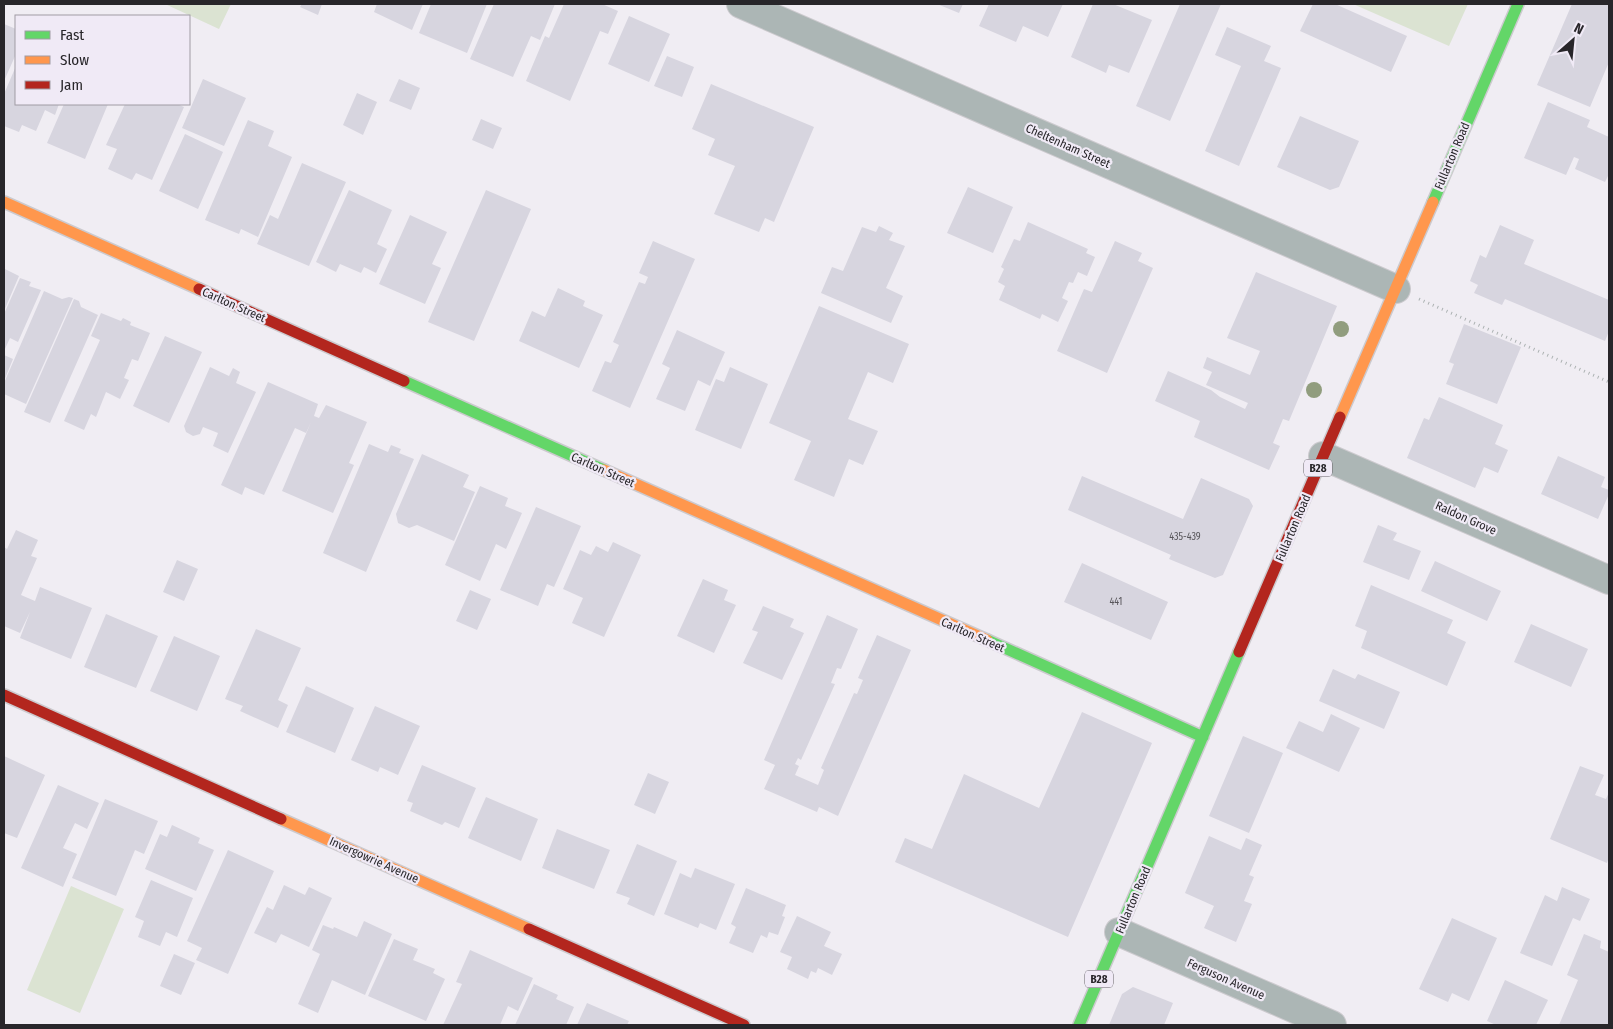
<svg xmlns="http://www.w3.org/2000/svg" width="1613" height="1029" font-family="'Fira Sans Condensed',sans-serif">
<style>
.green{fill:#dbe3d2}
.building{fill:#d7d5df}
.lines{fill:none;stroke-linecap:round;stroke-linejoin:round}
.street-casing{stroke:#cccace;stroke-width:30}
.fast-casing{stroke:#cccace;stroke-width:14}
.slow-casing{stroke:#cccace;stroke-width:14}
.jam-casing{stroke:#cccace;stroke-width:14}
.path{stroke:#a9afaf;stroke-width:3;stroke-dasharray:1 4;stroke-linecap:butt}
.street{stroke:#acb6b5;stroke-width:28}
.fast{stroke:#63d668;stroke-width:11}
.slow{stroke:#ff974d;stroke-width:11}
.jam{stroke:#b3261e;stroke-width:11}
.tree{fill:#919d7e}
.labels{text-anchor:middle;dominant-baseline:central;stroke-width:4.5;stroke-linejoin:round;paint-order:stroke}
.number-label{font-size:10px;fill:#58565b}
.shield{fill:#f0eaf6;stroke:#646167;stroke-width:1}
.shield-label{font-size:11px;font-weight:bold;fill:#28262a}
.street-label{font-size:12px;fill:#28262a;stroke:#f0eaf6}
</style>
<rect width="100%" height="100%" fill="#f0edf3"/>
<path class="green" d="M165 4H231L219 29Z
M1353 4H1468L1449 46Z
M71 886 124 909 80 1013 27 990Z"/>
<path class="building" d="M302 4H322L318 15 300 7Z
M377 4H423L412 30 374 12Z
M431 4H487L467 53 419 33Z
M494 4H555L540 40 531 36 513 77 470 59Z
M564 4H602L618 11 608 34 600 31 570 101 526 81 545 36 549 38Z
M937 4H963L959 13Z
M989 4H1063L1048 37 1023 26 1016 42 979 26Z
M1093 4H1113L1152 20 1129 73 1109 65 1106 73 1071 57Z
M1180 4H1221L1170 121 1136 106Z
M1313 4H1335L1407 36 1391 72 1300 31Z
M1572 4H1609V62L1590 107 1537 85Z
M629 16 670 34 649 82 608 64Z
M4 24 16 29V54L4 81Z
M1227 27 1271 46 1264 61 1281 68 1239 166 1205 151 1241 66 1215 55Z
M667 56 694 67 682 97 654 86Z
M16 66V104H59L55 115 45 110 36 131 22 125 19 132 4 126V94Z
M203 79 246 98 224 146 182 128Z
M399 79 420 88 411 110 389 101Z
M711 84 814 127 774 222 765 218 759 232 714 214 735 166 708 155 715 139 692 129Z
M357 93 377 102 363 135 343 125Z
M1548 102 1590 120 1587 127 1609 137V174L1605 182 1575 169 1579 159 1574 157 1566 175 1524 158Z
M64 104H108L85 159 47 143Z
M125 104H177L184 107 152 180 136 173 132 180 108 169 117 149 106 145Z
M1300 116 1359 141 1339 187 1330 190 1277 167Z
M481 119 502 128 493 149 472 140Z
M248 120 274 131 268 146 292 157 258 237 241 229 239 234 205 220Z
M185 134 223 152 198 209 159 191Z
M302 163 346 182 309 266 257 244 270 215 278 219Z
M968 187 1013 207 993 253 947 233Z
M349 190 392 210 377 244 387 249 376 273 364 267 361 273 340 264 336 272 316 262Z
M486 190 531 209 474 341 428 322Z
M410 215 447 232 432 264 441 268 425 304 379 284Z
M1028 222 1088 249 1086 253 1095 257 1087 276 1078 272 1073 283 1069 282 1062 298 1068 301 1058 322 1042 314 1040 319 999 300 1005 286 998 282 1004 269 1001 267 1014 239 1020 241Z
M1500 225 1534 240 1524 264 1609 300V331L1605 341 1505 299 1502 305 1474 293 1478 285 1470 281 1480 255 1486 258Z
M879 226 893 233 889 240 905 246 886 288 903 296 891 323 821 293 832 267 843 271 862 227 876 232Z
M653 241 695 259 630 408 592 391 605 361 611 363 619 345 613 342 639 282 645 284 648 277 639 273Z
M1115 241 1142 253 1138 261 1153 268 1107 373 1057 351 1084 289 1092 292Z
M5 269 19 276 4 311V272Z
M1256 272 1337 306 1289 421 1283 419 1273 443 1280 446 1269 470 1194 437 1200 421 1155 401 1168 371 1211 390 1220 397 1245 409 1248 403 1206 385 1212 372 1203 368 1207 357 1250 375 1260 351 1227 338Z
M20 278 31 282 29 286 41 290 18 342 10 338 4 351V314Z
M558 288 585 301 583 306 603 315 579 368 519 341 532 311 545 317Z
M44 291 62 299 69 297 73 298 26 404 4 394V383Z
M74 299 79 301 81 307 98 315 50 423 24 412Z
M819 306 909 344 893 383 868 372 848 419 878 431 863 465 849 459 834 497 794 480 811 441 769 423Z
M101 313 121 321 123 318 131 322 130 325 150 333 138 361 132 359 124 378 129 380 120 399 106 392 96 417 91 414 84 430 64 421 100 340 91 336Z
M1464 324 1521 347 1497 404 1446 384 1454 364 1449 362Z
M677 330 725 352 710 386 698 380 685 411 656 399 670 368 662 364Z
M165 336 202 352 169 423 133 406Z
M4 355 13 359 4 381Z
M210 367 229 376 233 368 240 372 236 383 256 392 228 453 213 446 218 433 203 427 200 434 193 436 186 432 184 426Z
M730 367 768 384 741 449 695 430 716 379 724 382Z
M268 382 318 404 314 416 319 418 326 405 367 422 349 463 354 465 333 513 282 491 311 422 306 433 295 428 264 495 245 487 242 495 221 485Z
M1439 397 1503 425 1495 444 1508 450 1498 473 1484 467 1475 488 1407 458 1424 418 1429 420Z
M369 444 388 452 391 445 401 449 399 453 414 459 366 572 323 553Z
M422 454 469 475 463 487 475 492 454 541 417 525 409 528 398 523 396 514Z
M1558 456 1605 477 1601 487 1609 490V494L1598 519 1541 494Z
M1082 476 1183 519 1201 478 1249 499 1253 506 1223 575 1215 578 1169 559 1171 555 1068 510Z
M480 486 508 498 505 506 522 513 506 549 496 544 480 581 445 565Z
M536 507 581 526 554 587 547 584 538 606 500 590Z
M1378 525 1397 533 1393 540 1421 551 1409 580 1363 562Z
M16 530 38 540 31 556 37 558 21 595 35 601 40 587 92 608 71 659 20 638 30 612 20 633 4 626V547L7 549Z
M613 542 641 555 604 637 572 623 583 598 563 589 580 550 591 555 596 546 608 552Z
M177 560 198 569 184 601 163 592Z
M1435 561 1501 591 1487 621 1421 591Z
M1082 563 1168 602 1151 640 1064 602Z
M703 579 728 590 724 600 736 605 714 653 677 636Z
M1371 585 1453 620 1447 633 1466 642 1447 686 1361 648 1367 631 1355 626Z
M470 590 491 599 477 630 456 621Z
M763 606 794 619 790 627 804 633 782 680 743 663 758 632 752 630Z
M106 614 158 636 136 688 84 667Z
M827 615 858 629 841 669 837 668 831 683 835 684 801 760 798 758 795 764 799 766 795 775 818 785 824 770 821 768 854 693 857 694 863 680 858 678 877 635 911 650 838 816 819 807 817 812 764 789 775 765 764 760Z
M1531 624 1588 649 1571 687 1514 662Z
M256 629 301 648 278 700 288 705 278 728 240 711 243 706 225 699Z
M174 636 220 656 197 711 150 691Z
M1333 669 1355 679 1358 674 1400 692 1384 729 1319 701Z
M306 686 354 708 335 753 286 732Z
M375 706 420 726 398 775 380 767 378 772 351 760Z
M1082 712 1152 743 1068 937 895 862 905 838 932 849 964 774 1039 808Z
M1331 714 1360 728 1339 772 1286 748 1299 721 1323 732Z
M1243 736 1283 753 1249 833 1209 816Z
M4 756 45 775 17 838 4 833Z
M422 765 476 788 459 828 445 822 442 825 410 811 413 803 407 801Z
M1580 766 1604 775 1595 795 1606 799 1609 792V857L1607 863 1550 839Z
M648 773 669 782 655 814 634 805Z
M58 785 99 803 87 829 75 823 63 848 77 854 63 887 21 868Z
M486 797 538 819 521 861 468 838Z
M105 799 158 821 144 854 135 850 116 896 72 878Z
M172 825 200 838 198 843 214 850 196 891 145 869 160 834 167 837Z
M557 829 610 850 594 889 542 868Z
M1209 836 1241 850 1246 838 1262 845 1249 875 1254 877 1244 901 1252 904 1236 942 1204 928 1214 906 1185 893Z
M637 844 677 861 654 916 627 904 630 898 616 893Z
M228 850 274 871 228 974 196 960 202 948 187 941Z
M695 868 735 884 716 930 700 923 698 928 664 914 680 873 691 878Z
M151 880 193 898 177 937 166 932 160 946 138 937 144 921 135 917Z
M284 885 305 895 309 887 332 898 309 947 281 934 276 943 254 933 267 907 273 910Z
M1562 887 1590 899 1580 921 1573 918 1552 966 1520 953 1545 895 1557 901Z
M746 888 786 905 782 916 785 917 778 935 769 932 767 938 761 935 753 953 729 943 736 927 731 924Z
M797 916 831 932 824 946 842 954 832 975 818 968 816 973 811 971 808 979 787 969 792 957 780 952Z
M1452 918 1497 938 1469 1001 1452 993 1448 1002 1419 989Z
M364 921 392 934 365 995 332 980 318 1013 298 1004 320 954 312 950 323 925 333 929 334 927 357 937Z
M1584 934 1601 941 1600 948 1609 952V1025H1559L1578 980 1567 975Z
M394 939 418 949 413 960 435 969 433 973 445 979 426 1021 368 996Z
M470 950 533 978 518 1011 508 1006 500 1025H443L462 984 456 982Z
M174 954 195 963 181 995 160 986Z
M1505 980 1548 1000 1536 1025H1496L1487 1021Z
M534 984 558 995 556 999 574 1007 566 1025H515Z
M1133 987 1173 1003 1164 1025H1109L1122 994Z
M587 1003 629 1021 627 1025H577Z"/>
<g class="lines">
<g class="street-casing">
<path id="street" d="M741 4 1396 289
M1323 456 1609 580
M1119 932 1332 1025"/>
</g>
<g class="fast-casing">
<path id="fast" d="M1433 202 1518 4
M404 381 604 470
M987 640 1203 737
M1079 1025 1239 652"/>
</g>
<g class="slow-casing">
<path id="slow" d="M4 202 199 289
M1340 417 1433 202
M604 470 987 640
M281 819 529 929"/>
</g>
<g class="jam-casing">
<path id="jam" d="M199 289 404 381
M1239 652 1340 417
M4 695 281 819
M529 929 744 1025"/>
</g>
<path class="path" d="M1419 299 1609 382"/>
<use href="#street" class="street"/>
<use href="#fast" class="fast"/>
<use href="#slow" class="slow"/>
<use href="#jam" class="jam"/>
</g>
<g class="tree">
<circle cx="1341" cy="329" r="8"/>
<circle cx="1314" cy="390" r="8"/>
</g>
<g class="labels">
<g class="number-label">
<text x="1185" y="537">435-439</text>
<text x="1116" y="602">441</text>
</g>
<g class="shield">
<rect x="1304" y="459.5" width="28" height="17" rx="4"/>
<rect x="1085" y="970.5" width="28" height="17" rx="4"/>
</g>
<g class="shield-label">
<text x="1318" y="468">B28</text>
<text x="1099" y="979">B28</text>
</g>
<g class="street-label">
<text transform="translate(1068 146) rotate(24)">Cheltenham Street</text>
<text transform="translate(1452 156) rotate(-67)">Fullarton Road</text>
<text transform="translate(234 305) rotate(24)">Carlton Street</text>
<text transform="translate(603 470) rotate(24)">Carlton Street</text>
<text transform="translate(1466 518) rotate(24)">Raldon Grove</text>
<text transform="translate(1293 528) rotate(-67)">Fullarton Road</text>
<text transform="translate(973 635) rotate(24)">Carlton Street</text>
<text transform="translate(374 860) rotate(24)">Invergowrie Avenue</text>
<text transform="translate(1133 900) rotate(-67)">Fullarton Road</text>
<text transform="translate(1226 979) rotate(24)">Ferguson Avenue</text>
</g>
</g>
<rect width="1613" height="1029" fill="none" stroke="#28262a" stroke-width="10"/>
<rect x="15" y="15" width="175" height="90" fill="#f0eaf6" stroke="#a09ca4"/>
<rect x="25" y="31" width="25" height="8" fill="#63d668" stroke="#a09ca4"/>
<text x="60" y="40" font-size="15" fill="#28262a">Fast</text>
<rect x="25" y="56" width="25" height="8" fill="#ff974d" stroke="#a09ca4"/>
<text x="60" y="65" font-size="15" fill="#28262a">Slow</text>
<rect x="25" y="81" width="25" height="8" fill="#b3261e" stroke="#a09ca4"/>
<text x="60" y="90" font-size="15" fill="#28262a">Jam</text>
<g transform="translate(1573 40) rotate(27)" stroke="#f0eaf6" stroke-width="4" paint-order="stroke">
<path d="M0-4L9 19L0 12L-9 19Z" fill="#28262a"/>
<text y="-8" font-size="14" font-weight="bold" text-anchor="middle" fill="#28262a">N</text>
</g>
</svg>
